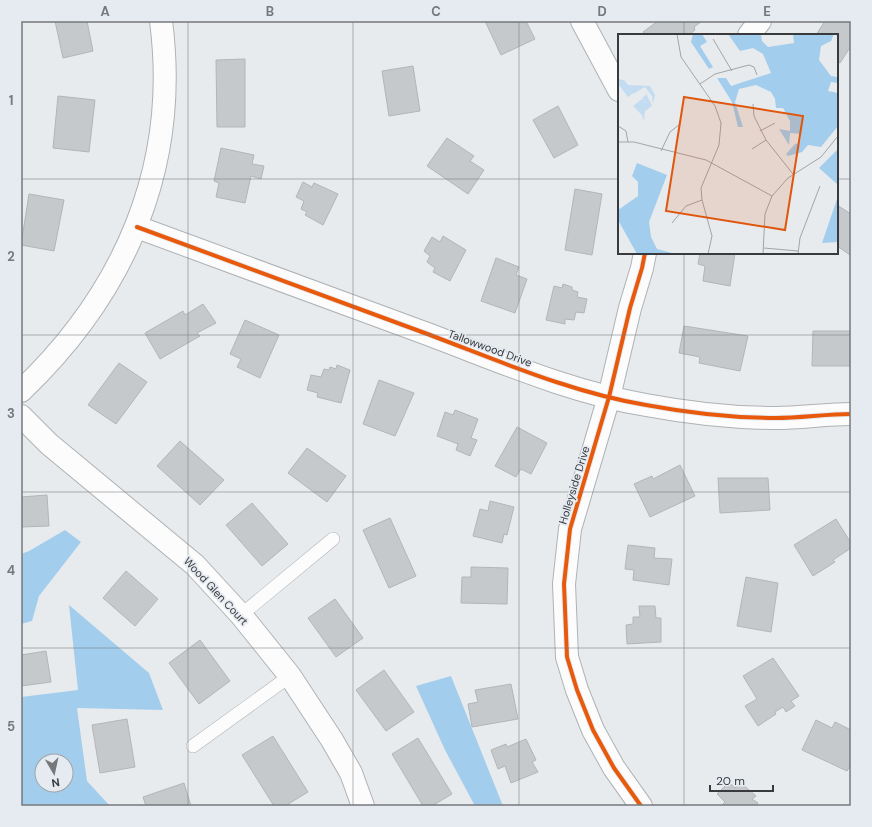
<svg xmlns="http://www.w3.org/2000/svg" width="872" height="827" font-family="'DM Sans',sans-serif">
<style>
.forest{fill:#a3cded;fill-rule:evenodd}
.building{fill:#c6c9cb;stroke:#b3b6b8}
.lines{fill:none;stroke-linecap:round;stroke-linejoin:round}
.service-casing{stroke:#afb2b4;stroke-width:14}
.minor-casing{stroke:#afb2b4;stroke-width:24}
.service{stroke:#fcfcfc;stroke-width:13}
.minor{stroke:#fcfcfc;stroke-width:22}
.cycleway-casing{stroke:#e5ebf1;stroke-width:6}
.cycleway{stroke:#e8590c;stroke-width:4}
.grid{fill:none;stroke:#76787b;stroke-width:1;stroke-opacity:0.55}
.labels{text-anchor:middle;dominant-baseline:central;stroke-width:3.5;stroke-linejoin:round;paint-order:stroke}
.street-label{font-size:11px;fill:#383a3d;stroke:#e5ebf1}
.inset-road{fill:none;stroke:#a2a4a7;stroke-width:1}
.view{fill:#df570e;fill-opacity:0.15;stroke:#df570e;stroke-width:2}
.inset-edge{fill:none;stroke:#383a3d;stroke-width:2}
.neatline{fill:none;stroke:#76787b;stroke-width:1.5}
.grid-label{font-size:13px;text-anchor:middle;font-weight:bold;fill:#76787b}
</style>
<rect width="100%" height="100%" fill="#e8ebee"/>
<path class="forest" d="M65 530 81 542 39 596 32 621 21 624V554L29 551Z
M69 605 149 673 163 710 77 708 87 781 110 806H21V697L78 690ZM42 761H66V785H42Z
M451 676 503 806H475L445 750 416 686Z"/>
<path class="building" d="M55 21H87L93 51 63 58Z
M485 21H526L535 39 501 55Z
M658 21H702L694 27 695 30 689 35H645L643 32Z
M825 21H851V46L840 63 837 61V35H816Z
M245 59V127H217L216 60Z
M413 66 420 111 389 116 382 71Z
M58 96 95 100 89 152 53 148Z
M558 106 578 145 554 158 533 120Z
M447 138 474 156 470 161 484 170 468 194 427 166Z
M221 148 254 155 252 164 264 166 261 179 251 176 245 203 216 197 219 183 214 181Z
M303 182 312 187 314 183 338 194 323 225 305 215 307 212 301 209 304 201 296 197Z
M575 189 602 194 592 255 565 250Z
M29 194 64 200 54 251 21 245Z
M837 205 851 214 850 255 837 246Z
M443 236 466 250 450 281 433 272 435 268 427 262 430 256 424 251 432 237 440 242Z
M700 253H735L730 286 703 281 705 266 698 264Z
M496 258 519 267 516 275 527 279 515 313 481 301Z
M563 284 572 287V290L578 292 577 297 587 299 584 313 576 312 574 320 565 319V324L546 320 554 286 562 288Z
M203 304 216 323 197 333 200 336 160 359 145 333 183 311 185 315Z
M245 320 279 335 260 378 237 367 241 359 230 354Z
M684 326 748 336 740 371 699 363 700 357 679 353Z
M813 331H851V366H812Z
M119 363 147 382 116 424 88 405Z
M337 365 350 370 341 403 317 397 318 393 307 390 311 375 321 377 324 369 329 370 330 367 336 369Z
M379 380 414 393 395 436 363 424Z
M455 410 478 419 471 438 477 440 470 456 456 450 458 444 437 436 445 412 453 415Z
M517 427 547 443 531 474 521 469 516 477 495 466Z
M180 441 224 480 200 505 157 466Z
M307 448 346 476 327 502 288 473Z
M680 465 695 496 650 517 634 484 652 476 653 479Z
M718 478H768L770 510 720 513Z
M47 495 49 526 21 527V497Z
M490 501 514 507 507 535 504 534 502 543 473 536 480 509 488 511Z
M252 503 288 544 262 566 226 525Z
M390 518 416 576 389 588 363 530Z
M836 519 851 543V548L833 560 835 562 813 576 794 545Z
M628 545 655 548 654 558 672 559 669 585 633 580 634 570 625 569Z
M471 567 508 568 507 604 461 603 462 577H471Z
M126 571 158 599 135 626 103 598Z
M746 577 778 583 771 632 737 626Z
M335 599 363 638 336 657 308 618Z
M639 606H655L656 618H661V642L627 644 626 625 633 624V617H640Z
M200 640 230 681 199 704 169 663Z
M46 651 51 682 21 686V655Z
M773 658 799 696 791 701 795 706 786 712 783 707 775 712 776 714 758 726 745 706 757 699 743 676Z
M384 670 414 712 386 731 356 690Z
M511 684 518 719 472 727 468 704 478 702 475 690Z
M127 719 135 767 100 773 92 725Z
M816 720 832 728 835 722 851 730V764L847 771 802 750Z
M273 736 308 792 285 806H274L242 755Z
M418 738 452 794 432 806H423L392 754Z
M526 739 536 760 532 762 538 772 511 783 505 766 498 769 491 750 506 744 507 747Z
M729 782 735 788 741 783 756 796 752 799 758 803 755 806H721L725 802 717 794Z
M184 783 191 806H146L143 797Z"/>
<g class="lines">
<g class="service-casing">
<path id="service" d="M241 615 333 539
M193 746 290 676"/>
</g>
<g class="minor-casing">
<path id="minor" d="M582 21 619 90
M749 35 760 21
M137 227C232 262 327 297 422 332 495 359 568 392 646 405 689 413 733 418 776 418 801 418 826 414 851 414
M21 391C125 292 180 166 161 21
M21 416 49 444 195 565 241 615 290 676 332 740 351 773 363 806
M641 806 614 768 593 730 577 690 567 657 564 584 570 529 609 397 630 308 642 268 645 253"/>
</g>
<use href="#service" class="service"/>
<use href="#minor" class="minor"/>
<g class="cycleway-casing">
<path id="cycleway" d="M137 227C232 262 327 297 422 332 495 359 568 392 646 405 689 413 733 418 776 418 801 418 826 414 851 414
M641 806 614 768 593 730 577 690 567 657 564 584 570 529 609 397 630 308 642 268 645 253"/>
</g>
<use href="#cycleway" class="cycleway"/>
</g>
<path class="grid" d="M188 21V806M353 21V806M519 21V806M684 21V35M21 179H619M837 179H851M684 253V806M21 335H851M21 492H851M21 648H851"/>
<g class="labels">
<g class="street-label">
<text transform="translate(490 348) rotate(20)">Tallowwood Drive</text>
<text transform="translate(574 485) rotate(-73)">Holleyside Drive</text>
<text transform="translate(216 591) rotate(47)">Wood Glen Court</text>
</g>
</g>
<g transform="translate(618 34)">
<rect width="220" height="220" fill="#e8ebee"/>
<path d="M0 45 6 46 10 51 32 52 37 61 35 70 34 62 27 53 15 60 13 58 14 60 10 63 0 50ZM27 57 34 72 27 77 26 87 23 90 26 87 24 81 15 72 24 65 28 69 24 64 28 61Z" fill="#c3dcf1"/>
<path d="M75 0H84L89 8 82 12 95 33 91 35 73 8ZM110 0H143L144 7 150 13 176 9 175 0H216L213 7 203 12 201 26 213 42 220 43V49L213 48 210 57 220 59V92L203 113 190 111 184 118 170 122 168 120 177 110 182 109 183 100 172 99 171 111 161 95 172 97V87L165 74H158L157 65 153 58 138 51 121 55 117 68 125 93H120L114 68 99 44H108L113 52 153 39 145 20 135 14 122 17ZM220 115V208L204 209 220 162 219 150 201 134ZM19 129 49 141 31 188 33 203 39 215 58 220H19L0 186V176L20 162V148L14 142Z" fill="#a3cded"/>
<path class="inset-road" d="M59 0 63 23 97 72 103 89 101 111 83 154 84 166 94 202 90 220M95 5 114 37M82 50 97 40 131 31 136 33 139 41M135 70 136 82 148 106 175 140M0 92 8 97 10 108M142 97 157 89M0 108H16L88 126 154 162M134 115 148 106M43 117 52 98 62 90M54 189 68 172 84 166M146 214 180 217M145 220 147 180 154 162 170 144 203 123 220 102M180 220 182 204 202 152"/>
<path class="view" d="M66 63 185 82 167 196 48 177Z"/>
<rect width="220" height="220" class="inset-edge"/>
</g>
<rect width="872" height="827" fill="none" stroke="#e5ebf1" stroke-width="44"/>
<g transform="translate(54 773) rotate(171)"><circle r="19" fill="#e5ebf1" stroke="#a0a4a9"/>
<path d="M0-3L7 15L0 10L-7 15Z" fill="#76787b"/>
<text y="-6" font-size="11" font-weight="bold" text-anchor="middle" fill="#383a3d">N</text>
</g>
<path d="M710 785v6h63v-6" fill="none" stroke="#383a3d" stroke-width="2"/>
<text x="716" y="785" font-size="12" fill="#383a3d" stroke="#e5ebf1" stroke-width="3" paint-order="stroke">20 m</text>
<rect x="22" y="22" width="828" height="783" class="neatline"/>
<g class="grid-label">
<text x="105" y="16">A</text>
<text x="270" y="16">B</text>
<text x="436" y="16">C</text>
<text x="602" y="16">D</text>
<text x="767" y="16">E</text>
<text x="11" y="105">1</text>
<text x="11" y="261">2</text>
<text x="11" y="418">3</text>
<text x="11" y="575">4</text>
<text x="11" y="731">5</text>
</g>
</svg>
